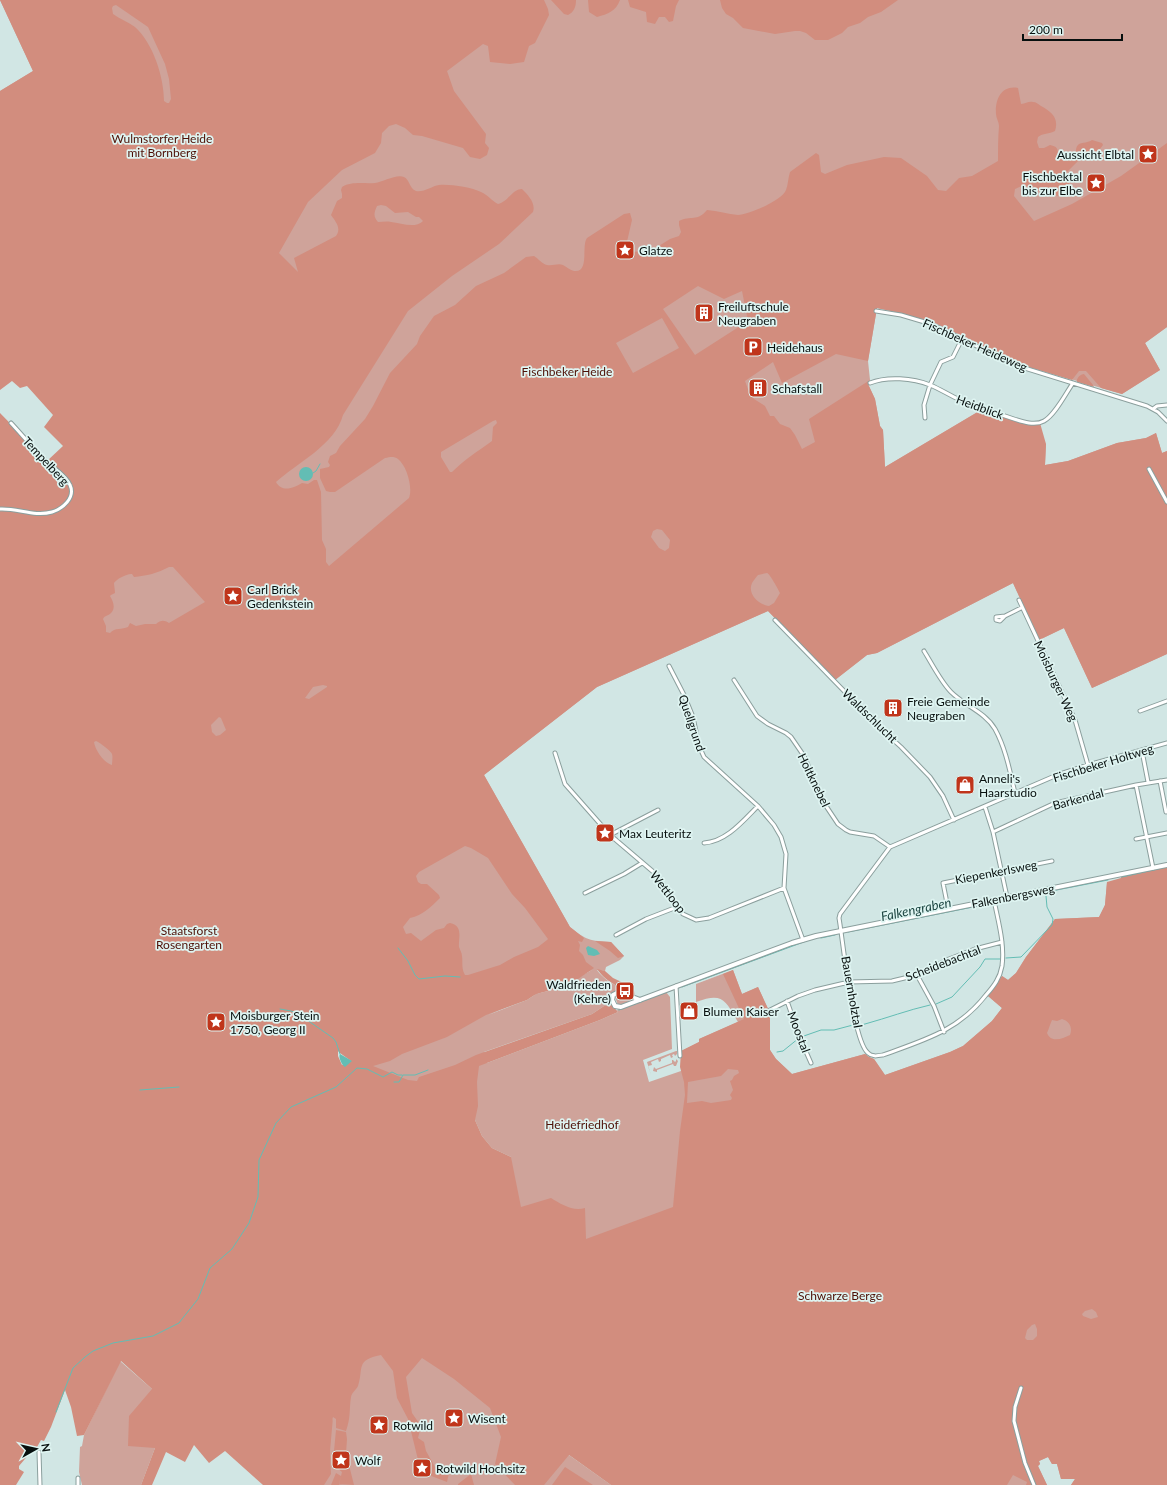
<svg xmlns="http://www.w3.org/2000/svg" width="1167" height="1485" font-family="Lato,sans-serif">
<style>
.green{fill:#cfa39a;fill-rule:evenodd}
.forest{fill:#d28d7e;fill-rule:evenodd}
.water{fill:#63bdb4}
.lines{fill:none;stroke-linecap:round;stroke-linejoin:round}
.stream{stroke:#63bdb4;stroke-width:1}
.minor-casing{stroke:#8b9f9d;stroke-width:5}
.tertiary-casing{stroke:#8b9f9d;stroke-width:6}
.minor{stroke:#fff;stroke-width:3}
.tertiary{stroke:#fff;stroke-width:4}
.labels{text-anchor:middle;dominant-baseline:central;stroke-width:3.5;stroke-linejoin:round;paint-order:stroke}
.park-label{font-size:12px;fill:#4e1006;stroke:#def4f1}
.poi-label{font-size:12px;fill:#070f0e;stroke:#def4f1;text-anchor:start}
.street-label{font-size:12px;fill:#070f0e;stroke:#def4f1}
.water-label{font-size:13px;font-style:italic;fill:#1d4642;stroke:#def4f1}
</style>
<rect width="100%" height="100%" fill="#d1e6e4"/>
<path class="green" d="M0 0H1167V327L1145 343 1160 370 1122 394 1015 363 964 337 935 323 900 313 877 308 868 361 870 380 868 384 875 399 880 426 883 430 885 467 981 410 1046 444 1045 465 1068 461 1117 443 1146 438 1156 433 1162 453 1167 451V654L1092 688 1064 628 1039 640 1013 583 877 653 867 655 835 680 768 611 597 687 484 775 570 927C586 940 590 941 611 942L624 956 620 960 606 967 605 971 597 970C608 985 621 986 635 995L625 990 617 989 611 1001 612 1005 604 1006 592 1014 484 1052 487 1063 600 1020 618 1012 617 1010 619 1009 666 992 670 997 672 1049 643 1060 649 1082 681 1071V1051L699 1042V1039L738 1022C725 1000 723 992 696 1002V984L733 970 742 994 758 987 770 1013V1050L776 1059 792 1074 865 1054 869 1057 874 1059 885 1075 950 1052 963 1046 992 1021 1002 1008 988 996 1002 976 1008 980 1016 973 1026 957 1055 919 1099 917 1105 905 1107 882 1167 1485H1071L1075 1479H1061L1057 1464H1052L1048 1457 1039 1461 1040 1464 1038 1466 1047 1485H613L358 1062 78 879V431L0 91 33 71ZM592 970 556 989 536 994 527 1000 488 1015ZM475 1120 482 1136 492 1148 511 1157 464 1161Z
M618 994 631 999 632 1000 623 1004 618 1005 615 997Z
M676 1051H677V1054L675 1056 674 1054 672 1055 673 1057 671 1058 670 1055 661 1059V1061L659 1062 658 1059 651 1062 652 1065 648 1066 651 1075 647 1062Z
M676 1059 678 1061 676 1066H674L673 1064 657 1070V1072L653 1071 654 1067 656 1069 672 1063V1060H673L675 1062 676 1061Z
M399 1334 611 1485H316L350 1349Z
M120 1361 152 1389 155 1448 141 1485H82L79 1472 80 1447 82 1446 84 1435Z"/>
<path class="forest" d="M0 0H544L548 9 549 15 535 43 529 46 524 62 510 64 490 62 488 46 483 44 447 71 454 91 486 134 485 143 489 148 487 155 480 159 470 157 463 148 422 136 413 135 405 128 396 124 389 126 382 133 381 143 375 153 342 170 308 202 279 253 298 272 294 258 336 236C342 228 335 221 331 215L337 201 342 198V194L341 190 342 187C352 181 364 184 375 183 383 182 396 174 404 177 410 180 409 188 416 191 423 193 432 186 439 185 450 184 471 187 481 192 488 195 492 201 498 204 508 202 512 189 522 189 528 195 536 203 533 212L499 244 452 276 408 311 343 415C335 445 297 463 276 482 282 493 294 488 302 483L308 484 314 480H317L321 492 322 540 326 549V562L329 566 409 498C413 488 407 466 398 459 394 456 390 457 385 458L335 492H330L326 491 320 478V469L329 467 330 465 328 462 330 456 336 453 340 446 365 419 373 406 390 373 417 344 420 336 434 316 455 305 476 286 504 273 526 257 534 256C539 259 542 264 547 265 553 266 558 263 563 265 567 267 570 270 574 271 590 273 581 246 587 238L624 214 630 213 632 220 626 246 633 252 654 249 670 239 679 236 681 232 679 225V221C691 215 697 222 707 210 718 211 728 214 738 215 748 215 783 200 786 190 788 185 788 178 790 172L816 153 819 155 821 172 825 174 847 165 884 157 901 158 927 176 938 190 946 191 959 178 972 176 998 161C998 149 998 138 999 126 999 122 996 118 996 114 995 100 1001 85 1018 88L1021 104C1026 104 1028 101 1033 102 1036 102 1038 104 1041 106 1052 112 1059 118 1055 131 1049 134 1043 133 1038 137L1037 142 1039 148H1044L1050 145C1061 147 1056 152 1060 160 1063 160 1074 155 1075 153 1077 150 1075 147 1079 144 1083 142 1088 143 1092 140L1102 143 1103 145 1100 149 1089 156 1081 158 1067 172V178L1070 186 1068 191 1058 196 1045 193 1024 185 1015 189 1014 196 1034 221 1072 204 1121 176 1167 143V327L1145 343 1160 370 1122 394 1101 388 1086 371H1079L1072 380 1015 363 964 337 935 323 900 313 877 308 868 361 836 354 782 383 773 362 745 381 749 392 754 399 765 406 770 416H774L780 424 790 428 795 435 802 449 815 442 809 419 870 380 868 384 875 399 880 426 883 430 885 467 981 410 1024 423H1040L1046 444 1045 465 1068 461 1117 443 1146 438 1156 433 1162 453 1167 451V654L1092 688 1064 628 1039 640 1013 583 877 653 867 655 835 680 768 611 597 687 484 775 570 927 584 938 582 942 578 941 580 945 579 951 583 955 586 962 594 968 578 979 556 989 536 994 527 1000 486 1015 447 1037 402 1054 390 1061 373 1066 408 1080 417 1081 419 1077 455 1065 476 1055 592 1014 604 1006 612 1005 618 1012 600 1020 479 1066 477 1082 478 1106 475 1120 482 1136 492 1148 511 1157 521 1207 551 1198C561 1204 573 1212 585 1208L586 1239 673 1207 680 1131 685 1095 684 1082 680 1067 681 1051 699 1042V1039L744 1019 723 974 733 970 742 994 758 987 770 1013V1050L776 1059 792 1074 865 1054 869 1057 874 1059 885 1075 950 1052 963 1046 992 1021 1002 1008 988 996 1002 976 1008 980 1016 973 1026 957 1055 919 1099 917 1105 905 1107 882 1121 878V876L1167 866V1485H1071L1075 1479H1061L1057 1464H1052L1048 1457 1039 1461 1040 1464 1038 1466 1047 1485H1026L1027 1482 1013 1475 1007 1485H611L569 1455 544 1485H515L495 1464 501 1437 490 1408 454 1379 422 1358 406 1377 412 1413 421 1426 418 1438 424 1442 426 1451 435 1467 449 1473 447 1482 421 1472 408 1419 397 1398 393 1371 381 1355C355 1360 364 1368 358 1386 356 1390 352 1392 351 1397 349 1410 351 1417 346 1431L336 1428V1419L333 1417 330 1451 331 1474 324 1485H263L225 1451 209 1463 194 1445 185 1462 166 1452 152 1485H141L155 1448 128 1446 129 1416 152 1389 121 1361 84 1435 77 1436 71 1407 65 1390 51 1427 44 1441 41 1440 37 1447H35L19 1466V1469L24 1472 16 1485H0V413L47 461 63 446 44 427 53 415 27 386 20 388 12 381 0 390V91L33 71ZM116 5 148 27 165 64 169 79 171 99 169 103H167L164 101C164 77 153 43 135 27 128 22 120 19 113 14L112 8 113 6ZM381 205 386 206 395 213 408 212 416 217H419L423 221C415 229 401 223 391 222 387 221 382 222 378 222 373 216 374 213 377 206ZM698 286 724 299 742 291 748 321 695 355 663 309ZM662 318 679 348 633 373 616 343ZM496 420 497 423 493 427 492 441C478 451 464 460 452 472H450L441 457V452L493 421ZM657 529 662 530 670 540 669 548 665 551 659 548 651 537 653 531ZM169 567H173L205 602 169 623C164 620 161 620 156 624H145L136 626 130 623 128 627C122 630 115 627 110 633L106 632V626L103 619C105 615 108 616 111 613 116 608 113 601 110 596L111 595 115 593C115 590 114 585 114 583 116 579 128 573 132 574L134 577C146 576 158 573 169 567ZM767 573C770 574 778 589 780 593L774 603 769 606C759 605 747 594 752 583 754 580 756 577 758 575ZM323 685 327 686V687L309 699 305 698 313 687ZM219 717 221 718 226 730 220 735 216 736 212 732 211 725ZM96 741C99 742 111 751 112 754 113 757 112 762 112 765 104 763 95 750 94 742ZM465 846 471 848 488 858 512 894 525 908 548 939 547 940 538 947 514 957 500 965 468 975H465C461 968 463 963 462 956 462 953 460 950 459 947 458 939 464 926 450 923L447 924 444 928 436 930 421 941 411 933 406 934 403 927 410 918C423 915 431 907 440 898L439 895 427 884H421L418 882 416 876 419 872ZM1062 1019C1069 1021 1073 1027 1070 1035 1062 1039 1051 1043 1047 1033 1049 1029 1050 1024 1052 1020L1057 1021ZM338 1051 340 1053 351 1061 342 1065 338 1056ZM728 1069 738 1070 739 1073 734 1076 732 1080 730 1081 733 1090 730 1095 732 1098 731 1100 711 1103 702 1101 687 1103 688 1082 721 1076ZM1092 1309 1096 1312 1098 1317 1091 1319 1083 1316 1082 1314 1085 1311ZM1035 1324 1037 1329V1336L1033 1340H1027L1025 1338 1027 1330 1032 1325Z
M551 0H576C576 7 574 12 568 15L564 14Z
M588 0H620C616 11 608 14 597 17L589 12Z
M628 0H679L676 6 673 21 669 22 665 17H659L655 24 647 22 646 12 630 7Z
M720 0H898L881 12 868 17 860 23 848 27 842 33 828 40H815L806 33 800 31H795L775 34 743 28 733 18 726 14 722 8Z
M1084 374 1093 385 1094 387 1077 382C1076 379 1080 374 1084 374Z
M595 941 611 942 624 956 618 958 610 951Z
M597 969 605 971 613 978 630 986 634 990 635 995C621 986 608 985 597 969Z
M336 1430 346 1432 347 1439 346 1453 354 1485 339 1484 342 1472 336 1467 334 1451Z
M565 1467 593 1485H552Z
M336 1473 341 1476 339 1485H331Z
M471 1474 474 1485H458V1484Z"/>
<path class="water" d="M299 474a7 7 0 1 1 14 0a7 7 0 1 1-14 0Z
M588 946 597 950 600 954 594 956 588 955 586 948Z
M340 1054 352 1061 345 1067C342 1065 338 1057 340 1054Z"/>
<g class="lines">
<path class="stream" d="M313 473 316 471 320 464
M1122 877 1167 867
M1000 901 1108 880
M848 932 988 904
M821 938 835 935
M398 948 408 961 415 975 419 979 445 976 460 977
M1006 958 1021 957 1052 925 1053 919 1047 907 1046 896
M682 987 809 940
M936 1004 952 997 980 967 985 959H1000
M280 1009 291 1011 297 1013 333 1038 336 1042 340 1054
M619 1010 670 991
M860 1025 865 1024C887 1018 908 1010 930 1005
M801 1037 821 1030H834L853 1025
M777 1052 783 1051 799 1038
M394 1082H399L403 1075H415L428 1070
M140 1090 179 1087
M56 1412 73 1368 85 1357 93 1351 113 1343 153 1336 179 1323 182 1319 198 1299 210 1268 232 1249 249 1223 258 1197 259 1160 276 1123 291 1107 336 1087 357 1068 367 1069 383 1077 392 1072 398 1075H402"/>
<g class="minor-casing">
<path id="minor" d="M876 311 901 315 928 323 942 329 1015 365 1147 406 1158 412 1167 421
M870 383C887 376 913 378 930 385 940 389 949 395 960 400 978 407 996 413 1014 419 1023 422 1035 426 1044 421 1055 415 1066 393 1073 383
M1153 409 1157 406 1167 405
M925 418 924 405 930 385 941 362 953 357 962 339
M1149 469 1167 502
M0 509C18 508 34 517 52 512 62 509 76 498 70 485 66 475 54 469 46 461 34 449 23 436 11 423
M1019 600 1075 720 1088 765
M1005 616 996 617V620L1000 621 1005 616 1021 608
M775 620 880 728 901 747 930 777 943 796 954 820
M924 651C932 664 941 682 951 692 965 706 985 712 995 729 1006 749 1010 772 1015 793
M669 666 684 695 693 717 699 746 704 757 758 806 774 825 781 837 786 854 784 888 803 940
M734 680 757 716 768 724 786 733 791 737 804 756 826 806 838 824 846 830 850 832 874 836 890 847
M1140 711 1167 701
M1142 751 1148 782
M555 753 565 784 610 835 657 875 677 907 683 914 696 920 709 918 784 888
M1160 781 1166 812
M1136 785 1153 868
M985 807 993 832 1007 897
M993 832 1055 803 1136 785 1167 780
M610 835 658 810
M1136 839 1167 833
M704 843C726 842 743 821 758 806
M585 893 624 874 642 863
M994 900C998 921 1005 944 1002 966 1000 978 994 986 986 995 958 1031 924 1040 883 1055 877 1056 872 1057 868 1053 853 1041 843 941 839 918L840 914 890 847 1057 775 1088 765 1167 743
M948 908 943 883 1052 861
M616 935 646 919 677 907
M917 975 934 1006 944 1032
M676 986 680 1056
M787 1001 800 1038 811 1063
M770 1010 798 996 815 990 849 982 892 981 917 975 949 959 975 949 1002 942
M1021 1388 1015 1407 1014 1421 1025 1463 1034 1485
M39 1452 40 1485
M78 1485V1478"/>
</g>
<g class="tertiary-casing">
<path id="tertiary" d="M640 1000 619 992 613 995 612 1000 615 1006 621 1007 792 943 816 936 1167 865"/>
</g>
<use href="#minor" class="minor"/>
<use href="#tertiary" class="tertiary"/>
</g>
<defs>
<g id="sight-square" transform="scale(1)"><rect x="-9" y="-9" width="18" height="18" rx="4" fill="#c0351b" stroke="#def4f1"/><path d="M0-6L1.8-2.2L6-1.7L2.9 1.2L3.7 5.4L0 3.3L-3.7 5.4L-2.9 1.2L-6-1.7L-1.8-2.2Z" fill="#fff"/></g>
<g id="building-square" transform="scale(1)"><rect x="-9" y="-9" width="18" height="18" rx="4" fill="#c0351b" stroke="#def4f1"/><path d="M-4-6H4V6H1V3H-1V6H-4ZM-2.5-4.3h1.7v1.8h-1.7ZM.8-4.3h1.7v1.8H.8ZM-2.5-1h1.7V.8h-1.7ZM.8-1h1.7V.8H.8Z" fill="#fff"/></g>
<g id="parking-square" transform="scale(1)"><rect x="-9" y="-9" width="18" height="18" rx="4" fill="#c0351b" stroke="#def4f1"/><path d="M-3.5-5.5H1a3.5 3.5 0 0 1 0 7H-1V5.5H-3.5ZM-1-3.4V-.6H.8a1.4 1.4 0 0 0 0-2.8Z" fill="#fff"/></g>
<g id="shop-square" transform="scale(1)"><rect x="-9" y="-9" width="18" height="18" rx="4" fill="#c0351b" stroke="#def4f1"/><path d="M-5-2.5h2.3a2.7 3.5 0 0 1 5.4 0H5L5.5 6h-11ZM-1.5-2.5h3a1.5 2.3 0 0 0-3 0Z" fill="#fff"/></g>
<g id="bus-square" transform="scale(1)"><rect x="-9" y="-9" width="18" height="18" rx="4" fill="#c0351b" stroke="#def4f1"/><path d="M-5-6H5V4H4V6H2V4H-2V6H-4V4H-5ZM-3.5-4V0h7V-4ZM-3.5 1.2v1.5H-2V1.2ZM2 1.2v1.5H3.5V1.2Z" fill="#fff"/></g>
</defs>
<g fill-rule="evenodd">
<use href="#sight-square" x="1148" y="154"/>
<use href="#sight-square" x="1096" y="183"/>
<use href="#sight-square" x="625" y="250"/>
<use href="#building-square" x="704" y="313"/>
<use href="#parking-square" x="753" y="347"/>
<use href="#building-square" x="758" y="388"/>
<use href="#sight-square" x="233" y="596"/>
<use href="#building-square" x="893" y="708"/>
<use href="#shop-square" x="965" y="785"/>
<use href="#sight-square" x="605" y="833"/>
<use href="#bus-square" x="625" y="991"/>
<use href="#shop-square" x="689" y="1011"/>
<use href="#sight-square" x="216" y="1022"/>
<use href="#sight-square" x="454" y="1418"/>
<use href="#sight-square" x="379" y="1425"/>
<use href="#sight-square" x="341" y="1460"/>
<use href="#sight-square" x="422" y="1468"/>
</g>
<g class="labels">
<g class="park-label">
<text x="162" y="138">Wulmstorfer Heide<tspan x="162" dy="14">mit Bornberg</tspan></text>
<text x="567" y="371">Fischbeker Heide</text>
<text x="189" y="930">Staatsforst<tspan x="189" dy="14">Rosengarten</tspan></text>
<text x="582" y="1124">Heidefriedhof</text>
<text x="840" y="1295">Schwarze Berge</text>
</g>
<g class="poi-label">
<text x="1134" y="154" text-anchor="end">Aussicht Elbtal</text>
<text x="1082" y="176" text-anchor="end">Fischbektal<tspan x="1082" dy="14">bis zur Elbe</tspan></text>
<text x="639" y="250">Glatze</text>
<text x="718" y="306">Freiluftschule<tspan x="718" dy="14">Neugraben</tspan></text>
<text x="767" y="347">Heidehaus</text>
<text x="772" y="388">Schafstall</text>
<text x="247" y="589">Carl Brick<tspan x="247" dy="14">Gedenkstein</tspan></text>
<text x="907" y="701">Freie Gemeinde<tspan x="907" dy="14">Neugraben</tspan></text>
<text x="979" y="778">Anneli's<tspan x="979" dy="14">Haarstudio</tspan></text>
<text x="619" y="833">Max Leuteritz</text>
<text x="611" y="984" text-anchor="end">Waldfrieden<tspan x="611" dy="14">(Kehre)</tspan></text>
<text x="703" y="1011">Blumen Kaiser</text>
<text x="230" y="1015">Moisburger Stein<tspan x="230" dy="14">1750, Georg II</tspan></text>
<text x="468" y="1418">Wisent</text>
<text x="393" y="1425">Rotwild</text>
<text x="355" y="1460">Wolf</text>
<text x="436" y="1468">Rotwild Hochsitz</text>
</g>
<g class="street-label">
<text transform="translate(975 345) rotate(24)">Fischbeker Heideweg</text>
<text transform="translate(980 407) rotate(20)">Heidblick</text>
<text transform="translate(46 461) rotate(47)">Tempelberg</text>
<text transform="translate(1056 681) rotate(65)">Moisburger Weg</text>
<text transform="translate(870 716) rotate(44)">Waldschlucht</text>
<text transform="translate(692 723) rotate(71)">Quellgrund</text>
<text transform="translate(1103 763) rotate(-17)">Fischbeker Holtweg</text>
<text transform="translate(814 780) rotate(64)">Holtknebel</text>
<text transform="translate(1078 799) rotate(-15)">Barkendal</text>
<text transform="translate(996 872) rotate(-11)">Kiepenkerlsweg</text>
<text transform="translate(668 892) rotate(52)">Wettloop</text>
<text transform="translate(1013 896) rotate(-11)">Falkenbergsweg</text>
<text transform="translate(943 963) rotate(-21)">Scheidebachtal</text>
<text transform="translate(852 992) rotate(80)">Bauernholztal</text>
<text transform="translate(799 1032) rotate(69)">Moostal</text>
</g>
<g class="water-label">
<text transform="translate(916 909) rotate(-12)">Falkengraben</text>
</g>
</g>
<g transform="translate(36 1449) rotate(82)" stroke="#def4f1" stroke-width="3" paint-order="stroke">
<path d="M0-3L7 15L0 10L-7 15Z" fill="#070f0e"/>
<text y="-6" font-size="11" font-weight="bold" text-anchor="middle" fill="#070f0e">N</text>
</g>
<path d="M1023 34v6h99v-6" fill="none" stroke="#070f0e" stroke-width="2"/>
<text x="1029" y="34" font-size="12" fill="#070f0e" stroke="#def4f1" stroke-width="3" paint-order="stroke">200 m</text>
</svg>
